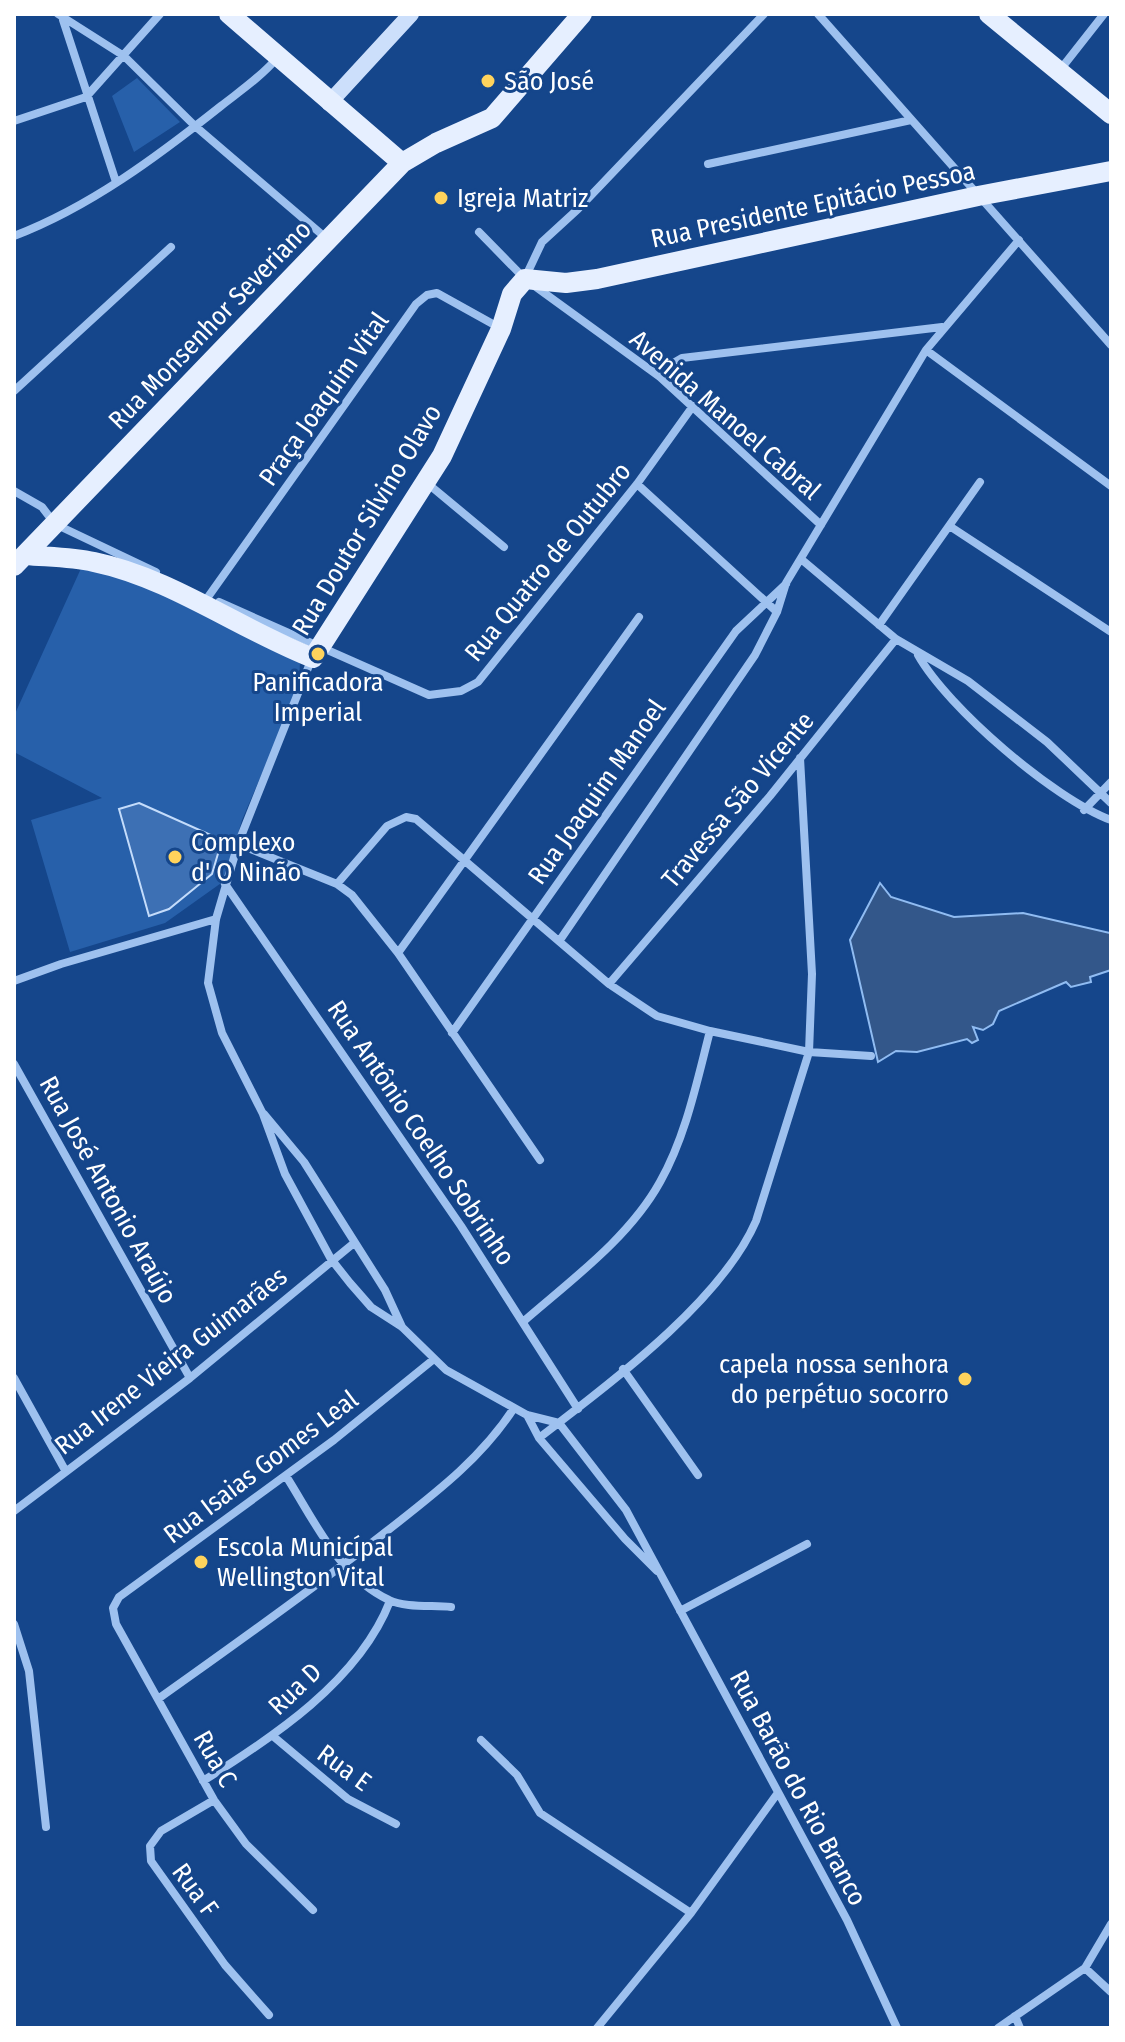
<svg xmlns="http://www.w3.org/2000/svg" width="1125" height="2042" font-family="'Fira Sans Condensed',sans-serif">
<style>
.green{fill:#2760aa}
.water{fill:#33578a;stroke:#90bcf2;stroke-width:2}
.building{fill:#3d70b4;stroke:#c4dcfb;stroke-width:2}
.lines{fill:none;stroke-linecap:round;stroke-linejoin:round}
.street{stroke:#9ec1ef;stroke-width:8}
.secondary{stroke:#ccdffb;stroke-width:16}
.primary{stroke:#e6efff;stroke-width:20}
.poi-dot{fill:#ffd35c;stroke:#15468b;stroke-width:3}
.labels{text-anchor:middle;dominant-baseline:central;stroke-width:6;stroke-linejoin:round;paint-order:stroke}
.poi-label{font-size:26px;fill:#fff;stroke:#15468b;text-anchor:start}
.street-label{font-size:26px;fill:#fff;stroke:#15468b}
</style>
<rect width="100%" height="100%" fill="#15468b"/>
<path class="green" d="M137 78 180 122 134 152 112 96Z
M83 564 112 571 300 660 299 687 242 820 224 881 165 923 70 952 31 820 102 798 14 752V716Z"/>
<path class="water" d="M880 883 891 897 954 917 1023 913 1110 933 1111 970 1090 977 1091 982 1071 987 1066 982 999 1011 993 1024 983 1030 973 1027 978 1040 972 1043 967 1039 917 1052 896 1051 878 1062 850 940Z"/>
<path class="building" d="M139 803 222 840 212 874 169 909 149 916 119 809Z"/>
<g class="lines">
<path class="street" d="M58 14 124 56 195 126 326 238
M818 14 1111 345
M63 20 116 182
M1060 70 1104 14
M14 121 86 97 160 14
M708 164 911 120
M479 232 525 279 660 377 821 525
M14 236C90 207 158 156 221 106 240 91 261 77 277 58
M525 278 542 242 578 209 764 14
M926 350 1111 486
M660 377 670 365 682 358 942 327
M14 391 171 247
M427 483 504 547
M637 484 777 612
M14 491 42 507 55 524 156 572
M951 527 1111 632
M801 559 896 639 968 681 1047 742 1111 803
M208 597 416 304 427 295 437 293 500 328
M219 602 429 695 461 691 478 682 637 484 693 406
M879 625 980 482
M918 655C948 708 1054 799 1111 820
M312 658 238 844 216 919 208 983 222 1033 263 1114 285 1174 331 1259 350 1283 371 1307 402 1327 446 1370 527 1415 559 1423 626 1510 847 1920 897 2028
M1084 810 1111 782
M238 844 337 884 352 895 398 953 540 1160
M225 884 461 1226 578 1409
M337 884 387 826 406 817 416 819 609 984 657 1016 710 1031 809 1052 871 1056
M560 940 755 655 777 612 786 583 926 350 1019 240
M398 953 639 617
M14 981 61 964 216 919
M609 984 770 796 896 639
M452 1033 736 631 786 584
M14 1064 190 1378
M264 1114 304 1162 385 1290 402 1327
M524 1321C571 1280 629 1238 660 1182 686 1136 697 1081 710 1031
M623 1369 698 1475
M14 1378 65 1470
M527 1415 539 1438 625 1539 657 1571
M539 1438C609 1384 721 1302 756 1221L809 1052 812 974 800 758
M286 1476C314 1520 339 1577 389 1600 405 1608 433 1605 451 1607
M14 1511 190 1378 354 1243
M680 1611 807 1544
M14 1624 29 1671 46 1827
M158 1699C235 1644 312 1590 387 1531 434 1494 481 1459 514 1408
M274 1737 348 1799 396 1824
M481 1740 517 1775 540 1813 691 1913
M203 1781C272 1738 359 1681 390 1601
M214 1800 161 1831 150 1846 151 1861 225 1965 269 2015
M313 1910 246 1844 214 1800 116 1624 113 1608 119 1597 334 1440 434 1359
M1085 1968 1111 1992
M1015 2016 1020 2028
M597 2028 691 1913 777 1794
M998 2028 1085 1968 1111 1924"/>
<path class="secondary" d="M329 103 411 14"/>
<path class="primary" d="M229 14 402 163
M989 14 1111 114
M26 555C49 557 72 557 94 562 171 578 239 629 313 658L442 456 501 329 512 294 525 279 566 283 597 279 978 196 1111 171
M14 566 402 163 436 143 492 118 582 14"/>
</g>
<g class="poi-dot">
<circle cx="488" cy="81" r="8"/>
<circle cx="441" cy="198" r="8"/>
<circle cx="318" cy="654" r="8"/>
<circle cx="175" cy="857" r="8"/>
<circle cx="965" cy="1379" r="8"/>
<circle cx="201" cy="1562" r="8"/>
</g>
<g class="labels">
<g class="poi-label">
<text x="504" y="81">São José</text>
<text x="457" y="198">Igreja Matriz</text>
<text x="318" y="682" text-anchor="middle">Panificadora<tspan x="318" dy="30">Imperial</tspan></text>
<text x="191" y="842">Complexo<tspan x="191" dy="30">d' O Ninão</tspan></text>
<text x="949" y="1364" text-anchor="end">capela nossa senhora<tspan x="949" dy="30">do perpétuo socorro</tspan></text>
<text x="217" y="1547">Escola Municípal<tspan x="217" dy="30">Wellington Vital</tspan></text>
</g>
<g class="street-label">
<text transform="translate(813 205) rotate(-12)">Rua Presidente Epitácio Pessoa</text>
<text transform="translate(210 325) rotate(-46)">Rua Monsenhor Severiano</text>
<text transform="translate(324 399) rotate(-55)">Praça Joaquim Vital</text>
<text transform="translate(725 415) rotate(41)">Avenida Manoel Cabral</text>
<text transform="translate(367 520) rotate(-59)">Rua Doutor Silvino Olavo</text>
<text transform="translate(548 562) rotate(-51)">Rua Quatro de Outubro</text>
<text transform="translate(597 792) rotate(-55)">Rua Joaquim Manoel</text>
<text transform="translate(738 800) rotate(-50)">Travessa São Vicente</text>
<text transform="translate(421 1133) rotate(56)">Rua Antônio Coelho Sobrinho</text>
<text transform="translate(108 1190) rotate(61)">Rua José Antonio Araújo</text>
<text transform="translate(171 1361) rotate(-38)">Rua Irene Vieira Guimarães</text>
<text transform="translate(261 1467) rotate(-37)">Rua Isaias Gomes Leal</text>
<text transform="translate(295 1689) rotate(-44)">Rua D</text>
<text transform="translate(215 1759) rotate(60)">Rua C</text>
<text transform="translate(344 1768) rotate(36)">Rua E</text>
<text transform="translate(798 1788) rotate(62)">Rua Barão do Rio Branco</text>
<text transform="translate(195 1890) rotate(54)">Rua F</text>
</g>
</g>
<rect width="1125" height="2042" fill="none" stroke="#ffffff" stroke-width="32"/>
</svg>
